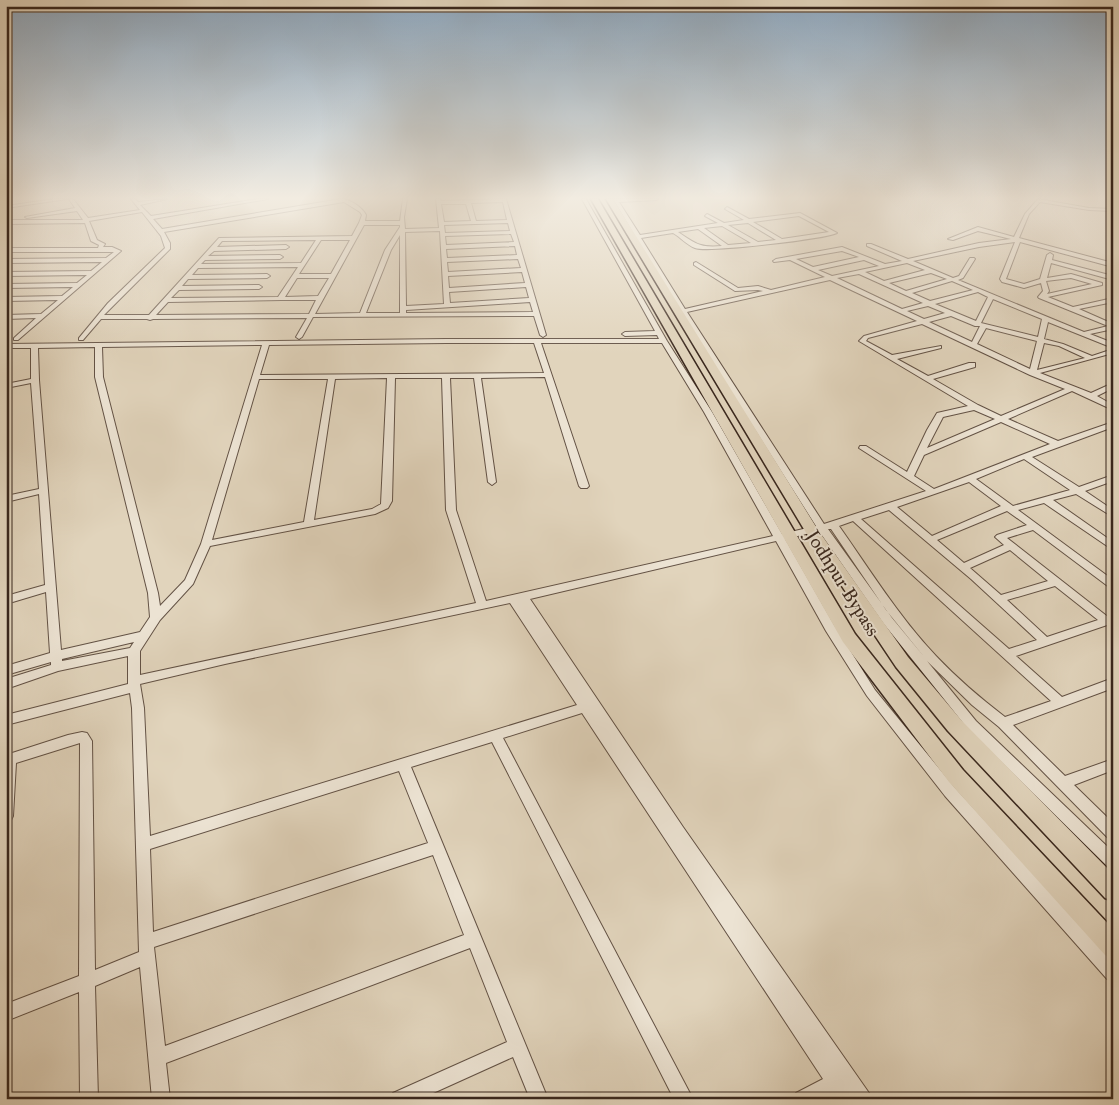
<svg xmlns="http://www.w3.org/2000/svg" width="1119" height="1105" font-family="'IM FELL Great Primer',serif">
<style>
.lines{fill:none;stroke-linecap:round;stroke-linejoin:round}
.minor-casing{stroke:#635245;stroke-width:2}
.highway-casing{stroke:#39271d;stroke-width:3}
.minor{fill:#ece3d3;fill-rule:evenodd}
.highway{fill:#e1d4bc;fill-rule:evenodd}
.labels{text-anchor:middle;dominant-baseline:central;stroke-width:4;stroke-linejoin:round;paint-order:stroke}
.street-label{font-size:19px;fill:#39271d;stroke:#ece3d3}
</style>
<rect width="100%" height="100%" fill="#e1d4bc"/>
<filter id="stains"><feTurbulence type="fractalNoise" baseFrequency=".004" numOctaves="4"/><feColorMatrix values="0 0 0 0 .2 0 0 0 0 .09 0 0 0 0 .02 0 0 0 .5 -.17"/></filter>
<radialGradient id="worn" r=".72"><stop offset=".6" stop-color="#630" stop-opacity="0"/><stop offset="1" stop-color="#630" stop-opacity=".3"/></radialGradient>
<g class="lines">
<g class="minor-casing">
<path id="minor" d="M55 199H67L6 208V206Z
M69 199H73L88 218 140 210 131 199H135L138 202 167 199 140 205 151 216 258 199H268L153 219 162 229 341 199C350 199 362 207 366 215L365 221H400L403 199H407L404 217 405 229 439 228 436 199H440L441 201 506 199 546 335 543 337 540 335 534 316 313 317 302 337 299 339 296 337 307 318 153 319 150 320 147 319H101L83 340H79V338L108 303 165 248 161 236 142 212 89 221 97 240 105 244 103 247H112L121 251 18 340H14V338L36 318 6 319V315L41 314 58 300 6 301V297L62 296 73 287 6 288V284L77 283 87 275 6 276V272L91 271 102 262 6 263V259L106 258 114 252H6V248H98L99 245 91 241 85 223 6 224V220H83L77 211 27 218 25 217 75 208ZM344 202 360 212 362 215 359 223 352 236 219 238 149 315H104L170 249V243L164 232ZM503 202 507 220 476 221 471 203ZM441 204H466L471 221 444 222ZM508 223 510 231 445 233 444 225ZM364 225H400V227L385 250 360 313 315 314ZM440 231 444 304 406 306 405 232ZM511 234 514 242 446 245 445 236ZM400 235V313H366L391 250ZM316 240 301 263 201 264 205 260 280 259 283 257 280 255 208 256 214 251 286 249 289 247 286 245 217 247 222 241ZM321 240H350L331 274H299ZM515 246 517 255 447 258 446 249ZM518 259 521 268 448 272 447 262ZM298 267 278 297 171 298 179 290 259 289 262 287 259 285 182 286 188 279 267 278 270 276 267 274 192 275 198 268ZM522 272 525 283 449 288 448 276ZM297 278H329L318 296 285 297ZM526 287 529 298 450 303 449 292ZM282 300H316L309 314 156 315 168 302ZM530 302 533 312 406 313V310Z
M582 199H586L667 341 712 412 782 534 816 526 680 311 613 199H658L656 200 619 202 640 235 718 223 705 216 707 214 724 223 744 220 725 209 727 207 749 219 800 213 837 233C824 239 707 253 695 248 687 245 680 237 673 233L641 238 685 309 763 291 758 290 735 291 694 265V263L696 262 738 288 758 286 771 290 825 277 790 260 774 262 773 261 776 259 842 247 885 264 902 261 867 246V244H871L908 259 979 243 1011 239 978 231 953 240 948 239 978 227 1014 237 1025 214 1038 199 1089 208 1113 209V211L1089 210 1040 202 1029 214 1019 238 1113 263V267L1020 242 1006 279 1024 284 1040 279 1047 255 1050 253 1053 255 1052 260 1113 276V280L1051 263 1047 278 1071 274 1102 283V285L1048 297 1073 307 1113 298V302L1079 309 1113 324V329L1090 334 1113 343V348L1048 322 1044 339 1063 344 1092 356 1113 349V353L1040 373 1091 393 1113 383V388L1097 396 1113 405V410L1072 391 1008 419 1058 441 1113 422V427L1032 457 1079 487 1113 475V481L1085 491 1113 510V517L1076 494 1053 500 1113 542V550L1044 503 1018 510 1113 580V588L1109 587 1033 530 1007 538 1108 617 1113 615V623L1016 656 1062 697 1113 678V688L1013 725 1065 776 1113 759V770L1074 785 1113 823V839L1108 838 999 727 972 705 927 661 976 721 1113 852V869L1108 867 968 729 884 624 819 531 785 539 834 625 875 690 955 788 1113 961V981L1107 979 945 796 867 696 826 631 776 541 530 599 683 827 869 1093 872 1099H836L833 1093 822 1099H793L796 1093 823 1079 582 713 503 738 693 1099H674L492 742 411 767 548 1099H530L513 1057 420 1099H390L393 1093 507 1042 470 948 166 1063 170 1099H152L140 967 95 986 98 1099H80L79 992 6 1021V1004L79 976 80 743 16 763 13 816 11 820 6 822V755L68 735 82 732 87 733 92 741 95 970 139 952 132 708 130 693 6 725V715L128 684V656L58 671 6 689V679L51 665V662L6 675V666L50 653 46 592 6 604V596L45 585 39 494 6 502V496L39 489 31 383 6 388V384L31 379V348H6V344L446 339H659L657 335 625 336 622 334 625 332 655 331ZM799 216 829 232 782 239 753 222ZM748 223 776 240 758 242 728 225ZM722 226 751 243 728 245 704 228ZM698 229 722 246C700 248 696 244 678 232ZM1015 242 1000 279 1002 282 1024 288 1041 283 1043 291 1038 297 1039 298 1108 326 1084 332 958 280 963 278 975 259 974 258H970L959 276 953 278 913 261 979 247ZM842 251 859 257 813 267 796 259ZM864 260 879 266 832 276 818 270ZM907 263 925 270 884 281 865 272ZM931 273 947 279 906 291 889 283ZM859 274 923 303 902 309 837 278ZM1071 278 1092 284 1047 294 1049 291 1046 281ZM830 280 917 321 864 336 859 341 968 406 937 413 927 430 907 472 866 446H860L859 448 926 491 824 524 687 312ZM952 281 973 290 930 301 912 293ZM978 292 988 297 976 321 935 304ZM993 299 1042 319 1038 337 981 323ZM928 306 945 313 924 319 907 311ZM951 316 975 326H980L972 342 929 322ZM922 324 1030 375 1065 389 1001 416 978 405 933 379 975 367V363H969L928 376 897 359 941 348V346L892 355 866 341 868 338ZM986 328 1037 341 1030 369 977 344ZM446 343H534L544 373 260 375 269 345ZM541 343H662L704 412 773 536 486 601 456 510 450 378H474L488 482 492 485 496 482 481 378 545 377 579 486 581 488H587L589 486ZM1044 343 1059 346 1085 358 1037 370ZM262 345 201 544 185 580 160 606 158 593 103 377 102 347ZM95 347V377L148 593 150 617 140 632 61 650 39 380 38 348ZM387 378 381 504 372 509 314 520 335 379ZM395 378H442L446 510 476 603 140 675V651L160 620 193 584 210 546 375 514 388 508 392 501ZM259 379H328L304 522 212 540ZM974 410 995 419 927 448 943 417ZM1001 422 1050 444 934 489 914 476 924 455ZM1024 459 1070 490 1013 506 976 479ZM969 482 1001 506 932 536 897 507ZM889 510 971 579 1037 640 1009 649 861 519ZM1007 511 1027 525 997 535 995 537 1004 545 964 563 937 540ZM853 521 1051 701 1005 717C980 698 957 678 936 656 899 617 870 570 839 526ZM828 529H831L886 610 925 658 892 618ZM1010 550 1048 581 1001 595 970 568ZM1055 586 1098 620 1047 637 1007 600ZM510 603 577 705 150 836 144 708 140 684 225 664ZM134 642 130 648 62 661V659ZM399 771 428 843 153 932 150 849ZM433 855 464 935 165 1046 154 947Z"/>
</g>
<g class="highway-casing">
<path id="highway" d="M591 199H598L855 634 963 770 1113 929V959L1105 955 949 782 843 642Z
M606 199H613L818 530 908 657 962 721 1113 874V901L1105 898 948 731 896 667 805 531Z"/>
</g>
<use href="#minor" class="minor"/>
<use href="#highway" class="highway"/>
</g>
<linearGradient id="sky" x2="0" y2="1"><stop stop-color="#8ea9c1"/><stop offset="0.56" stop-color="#f2ece1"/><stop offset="1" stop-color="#f2ece1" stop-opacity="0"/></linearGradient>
<rect width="1119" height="354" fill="url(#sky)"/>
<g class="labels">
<g class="street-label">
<text transform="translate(843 583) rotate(58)">Jodhpur Bypass</text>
</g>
</g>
<rect width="1119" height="1105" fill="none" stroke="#e1d4bc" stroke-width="25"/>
<rect x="8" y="8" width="1104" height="1090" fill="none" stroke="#39271d" stroke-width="2.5"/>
<rect x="12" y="12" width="1094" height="1080" fill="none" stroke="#39271d"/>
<rect width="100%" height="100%" filter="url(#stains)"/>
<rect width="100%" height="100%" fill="url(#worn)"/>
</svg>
